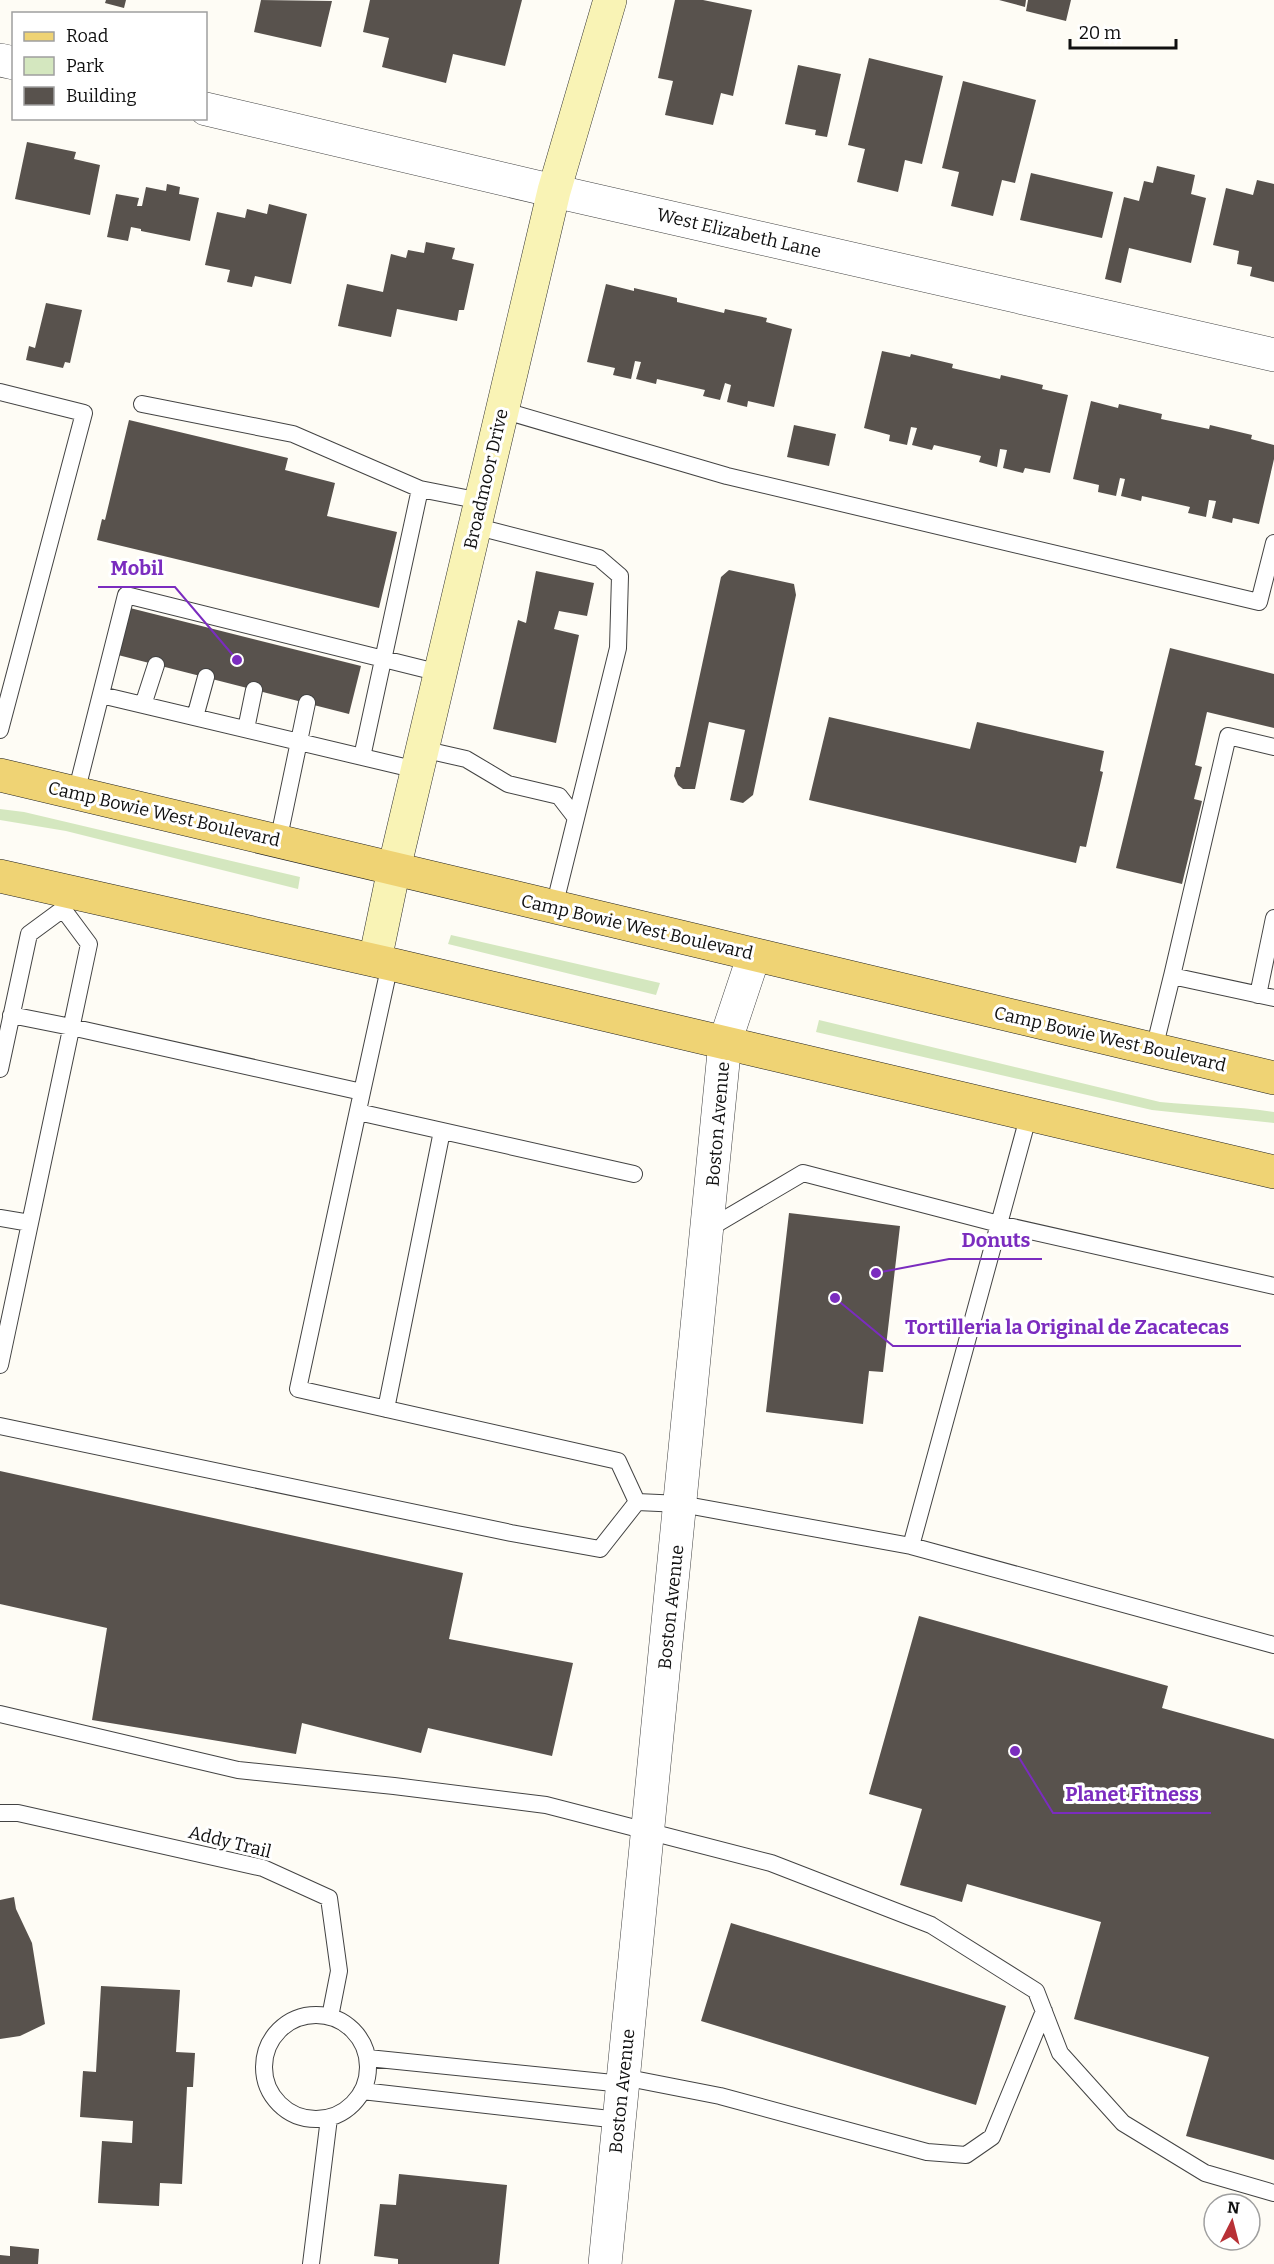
<svg xmlns="http://www.w3.org/2000/svg" width="1274" height="2264" font-family="Bitter,serif">
<style>
.green{fill:#d4e7bf}
.building{fill:#58524d}
.lines{fill:none;stroke-linecap:round;stroke-linejoin:round}
.lane-casing{stroke:#434343;stroke-width:18}
.street-casing{stroke:#434343;stroke-width:34}
.secondary-casing{stroke:#323232;stroke-width:34}
.primary-casing{stroke:#212121;stroke-width:34}
.lane{stroke:#fff;stroke-width:16}
.street{stroke:#fff;stroke-width:33}
.secondary{stroke:#f9f3b5;stroke-width:33}
.primary{stroke:#efd374;stroke-width:33}
.labels{text-anchor:middle;dominant-baseline:central;stroke-width:6;stroke-linejoin:round;paint-order:stroke}
.street-label{font-size:18px;fill:#101010;stroke:#fff}
.leader{fill:none;stroke:#7b2cbf;stroke-width:2}
.callout-dot{fill:#7b2cbf;stroke:#fff;stroke-width:2}
.callout-label{font-size:20px;text-anchor:middle;font-weight:bold;fill:#7b2cbf;stroke:#fff;stroke-width:6;stroke-linejoin:round;paint-order:stroke}
</style>
<rect width="100%" height="100%" fill="#fefcf5"/>
<path class="green" d="M0 809 24 812 300 877 298 889 66 831 0 820Z
M451 935 660 983 656 995 448 944Z
M819 1020 1160 1102C1198 1106 1236 1106 1274 1112V1123L1152 1110 816 1032Z"/>
<path class="building" d="M106 0H126L124 8 105 3Z
M261 0 332 1 321 47 254 32Z
M370 0H522L505 66 453 54 446 83 382 67 389 38 363 32Z
M675 0H703L752 10 733 96 721 93 713 125 665 115 673 81 658 78Z
M999 0H1026L1025 7Z
M1028 0H1071L1066 21 1026 11Z
M869 58 943 76 922 164 905 160 898 192 857 182 865 149 848 145Z
M798 65 841 74 827 137 815 135 816 130 785 124Z
M963 81 1036 100 1015 183 1002 180 993 216 951 206 959 172 942 168Z
M27 142 76 152 74 159 100 165 90 215 15 199Z
M1157 166 1195 175 1191 194 1206 198 1191 263 1129 248 1121 283 1105 279 1124 197 1139 201 1144 181 1153 183Z
M1031 173 1113 192 1102 238 1020 220Z
M1257 180 1274 184V282L1250 276 1252 267 1237 264 1239 251 1213 245 1226 188 1253 195Z
M167 184 180 187 179 194 199 198 190 241 141 231V229L131 227 128 241 107 237 116 194 139 198 137 206H142L146 187 166 191Z
M269 204 307 214 291 284 255 276 252 287 227 282 230 270 205 265 217 212 245 218 247 209 267 214Z
M426 242 455 248 452 259 474 264 464 310H459L457 321 397 309 391 337 338 326 347 284 383 292 391 254 406 258 408 250 424 253Z
M606 284 634 291V288L677 298V302L724 313 725 309 767 318 766 322 792 329 774 407 748 401 747 407 727 402 731 385 725 383 720 400 703 396 705 390 657 379 656 384 636 379 641 362 635 361 631 379 613 375 615 368 587 362Z
M46 303 82 310 70 363 65 362 63 368 26 360 29 346 35 348Z
M882 351 910 357 911 354 953 364 952 368 1000 379 1001 375 1043 385 1042 389 1068 395 1050 473 1025 468 1023 473 1003 468 1007 450 1000 449 997 467 979 462 981 456 934 445 932 450 912 445 917 428 911 427 907 445 889 441 890 435 864 428Z
M1091 401 1118 408 1119 404 1162 414 1161 419 1209 429 1210 425 1252 435 1251 439 1274 445V459L1259 524 1233 518 1232 523 1212 518 1216 501 1209 500 1206 517 1188 513 1190 507 1142 496 1141 501 1121 496 1125 479 1120 478 1116 496 1098 492 1099 485 1073 479Z
M129 420 288 458 285 470 335 483 327 516 397 532 379 608 97 540 102 519 105 520Z
M794 425 836 434 829 466 787 457Z
M729 570 794 584 796 595 753 795 743 803 730 800 745 730 709 722 695 789H683L678 785 674 776 676 767H680L721 577Z
M536 571 594 583 587 616 559 611 554 629 579 635 556 743 493 729 518 620 526 623Z
M130 608 361 666 349 714 118 655Z
M1170 648 1274 674V728L1207 712 1195 765 1202 767 1194 799 1202 801 1182 884 1116 868Z
M829 717 970 749 977 722 1104 751 1100 771 1103 772 1086 847 1080 846 1076 863 809 800Z
M789 1213 900 1226 883 1372 869 1371 863 1424 766 1412Z
M0 1471 463 1573 449 1639 573 1663 552 1756 428 1728 421 1753 302 1723 296 1754 92 1720 107 1628 0 1604Z
M919 1616 1168 1686 1162 1708 1274 1739V2160L1186 2136 1209 2057 1074 2019 1101 1922 967 1884 962 1902 900 1885 922 1809 869 1794Z
M14 1897 16 1909 32 1943 45 2024 20 2036 0 2039V1900Z
M731 1923 1006 2006 976 2105 701 2021Z
M101 1986 180 1990 176 2052 195 2053 193 2087H187L182 2184 160 2183 159 2206 98 2203 102 2141 132 2143 133 2121 80 2117 83 2071 96 2072Z
M399 2174 507 2185 499 2264H398V2259L374 2256 380 2204 396 2205Z
M10 2246 39 2249 38 2264H0V2255L10 2256Z"/>
<g class="lines">
<g class="lane-casing">
<path id="lane" d="M0 392 84 413 0 730
M142 404 293 434 420 489 481 501
M502 410 727 476 1259 602 1274 543
M474 526 599 558 620 576 618 648 576 818
M101 695 417 770
M143 705 156 665
M195 717 206 677
M246 729 254 690
M1274 747 1228 736 1172 976 1274 998
M422 749 466 759 508 784 559 796 576 818 554 907
M362 757 420 489
M76 793 126 595 440 673
M278 842 307 703
M1258 995 1274 918
M11 1015 71 1027 362 1092 390 964
M1154 1049 1172 976
M0 1069 29 934 63 909 66 899
M362 1092 298 1389 618 1461 637 1502
M358 1112 634 1174
M1029 1114 911 1546 1274 1645
M0 1218 30 1223
M708 1229 803 1173 999 1224 1274 1286
M0 1365 89 944 63 909
M386 1409 442 1131
M0 1426 511 1533 600 1549 637 1502 681 1504 911 1546
M0 1714 238 1770 394 1786 546 1805 771 1863 931 1925 1036 1991 1060 2053 1123 2123 1205 2173 1274 2193
M0 1813H18L263 1868 329 1898 339 1971 330 2017
M264 2067a52 52 0 1 1 104 0a52 52 0 1 1-104 0Z
M368 2058 623 2084
M623 2077 720 2096 927 2152 966 2155 992 2137 1044 2011
M362 2091 619 2120
M311 2264 329 2118"/>
</g>
<g class="street-casing">
<path id="street" d="M0 60 14 63
M206 109 554 191 1274 355
M605 2264 725 1042 754 955"/>
</g>
<g class="secondary-casing">
<path id="secondary" d="M375 960 394 869 554 191 610 0"/>
</g>
<g class="primary-casing">
<path id="primary" d="M0 775 1274 1078
M0 876 390 964 1274 1172"/>
</g>
<use href="#lane" class="lane"/>
<use href="#street" class="street"/>
<use href="#secondary" class="secondary"/>
<use href="#primary" class="primary"/>
</g>
<g class="labels">
<g class="street-label">
<text transform="translate(739 233) rotate(13)">West Elizabeth Lane</text>
<text transform="translate(486 479) rotate(-77)">Broadmoor Drive</text>
<text transform="translate(164 814) rotate(13)">Camp Bowie West Boulevard</text>
<text transform="translate(637 927) rotate(13)">Camp Bowie West Boulevard</text>
<text transform="translate(1110 1039) rotate(13)">Camp Bowie West Boulevard</text>
<text transform="translate(718 1124) rotate(-85)">Boston Avenue</text>
<text transform="translate(671 1607) rotate(-84)">Boston Avenue</text>
<text transform="translate(230 1842) rotate(14)">Addy Trail</text>
<text transform="translate(622 2091) rotate(-84)">Boston Avenue</text>
</g>
</g>
<path class="leader" d="M237 660L175 587H98M876 1273L949 1259H1042M835 1298L893 1346H1241M1015 1751L1053 1813H1211"/>
<g class="callout-dot">
<circle cx="237" cy="660" r="6"/>
<circle cx="876" cy="1273" r="6"/>
<circle cx="835" cy="1298" r="6"/>
<circle cx="1015" cy="1751" r="6"/>
</g>
<g class="callout-label">
<text x="137" y="575">Mobil</text>
<text x="996" y="1247">Donuts</text>
<text x="1067" y="1334">Tortilleria la Original de Zacatecas</text>
<text x="1132" y="1801">Planet Fitness</text>
</g>
<rect x="12" y="12" width="195" height="108" fill="#ffffff" stroke="#9f9f9f" stroke-width="1.5"/>
<rect x="24" y="32" width="30" height="9" fill="#efd374" stroke="#9f9f9f" stroke-width="1.5"/>
<text x="66" y="42" font-size="18" fill="#101010">Road</text>
<rect x="24" y="57" width="30" height="18" fill="#d4e7bf" stroke="#9f9f9f" stroke-width="1.5"/>
<text x="66" y="72" font-size="18" fill="#101010">Park</text>
<rect x="24" y="87" width="30" height="18" fill="#58524d" stroke="#9f9f9f" stroke-width="1.5"/>
<text x="66" y="102" font-size="18" fill="#101010">Building</text>
<g transform="translate(1232 2222) rotate(6)"><circle r="28" fill="#ffffff" stroke="#9f9f9f" stroke-width="1.5"/>
<path d="M0-4.5L10 22L0 15L-10 22Z" fill="#b83136"/>
<text y="-9" font-size="16" font-weight="bold" text-anchor="middle" fill="#101010">N</text>
</g>
<path d="M1070 39v9h106v-9" fill="none" stroke="#101010" stroke-width="3"/>
<text x="1079" y="39" font-size="18" fill="#101010" stroke="#ffffff" stroke-width="4.5" paint-order="stroke">20 m</text>
</svg>
